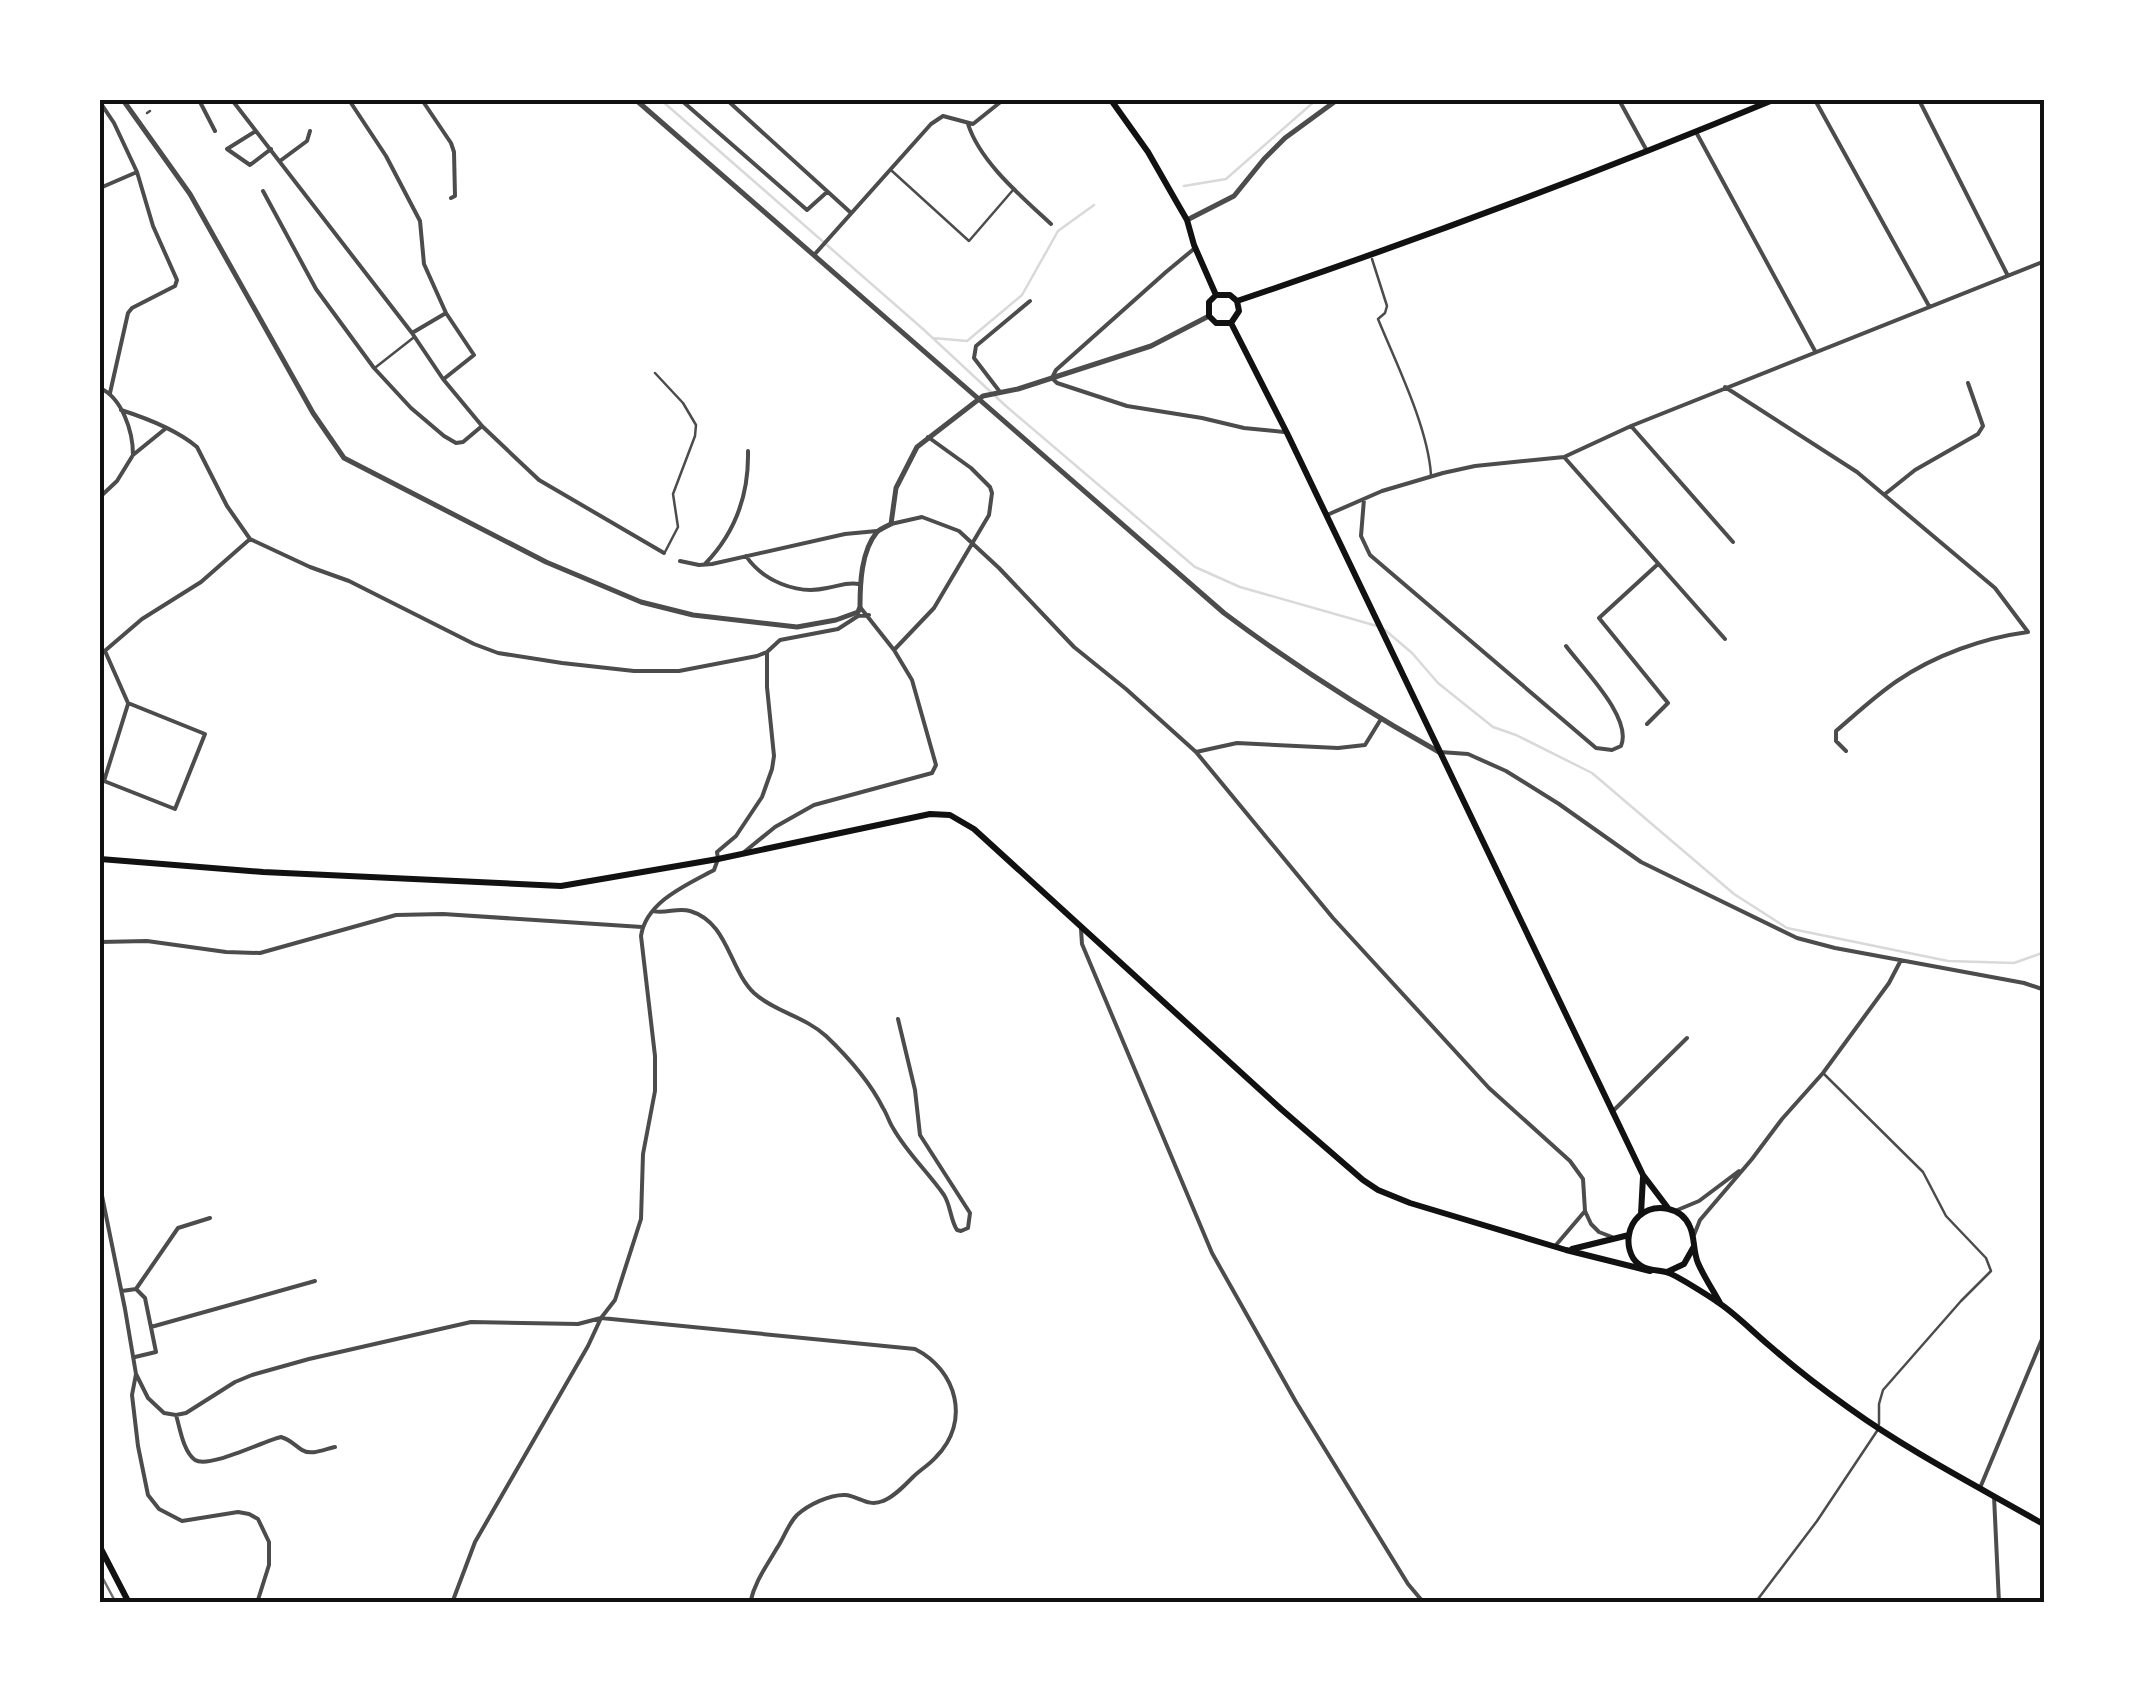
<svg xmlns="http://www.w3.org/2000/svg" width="2145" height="1703" font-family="'Sofia Sans Condensed',sans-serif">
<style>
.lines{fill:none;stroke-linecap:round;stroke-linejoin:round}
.stream{stroke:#d9d9d9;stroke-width:2.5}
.service{stroke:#4c4c4c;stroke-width:2.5}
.pedestrian{stroke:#4c4c4c;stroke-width:2.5}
.minor{stroke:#4c4c4c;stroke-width:4}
.tertiary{stroke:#4c4c4c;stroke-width:5}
.secondary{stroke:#111;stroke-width:6}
.primary{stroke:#111;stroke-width:6}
.rail{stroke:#707070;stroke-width:2.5}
.neatline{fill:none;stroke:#111;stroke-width:4}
</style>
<rect width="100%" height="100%" fill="#fff"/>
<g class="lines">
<path class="stream" d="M661 100 923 329 1007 407 1195 567 1240 587 1377 626
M1184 186 1226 179 1316 100
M933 338 967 341 1022 295 1058 231 1094 205
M1385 630 1412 653 1438 683 1493 727 1516 735 1592 773 1734 894 1787 928 1948 961 2014 963 2045 952"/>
<path class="service" d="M892 171 969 241 1013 190
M1372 259 1387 306 1385 313 1378 319C1396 363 1428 427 1431 475
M376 367 413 338
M655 373 683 403 696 425 695 436 673 494 678 527 665 552
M1824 1074 1923 1172 1946 1216 1986 1258 1991 1271 1961 1301 1883 1390 1879 1404V1424
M1755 1603 1817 1521 1877 1431"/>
<path class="pedestrian" d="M147 113 150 111"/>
<path class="minor" d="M199 100 215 131
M232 100 412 333 443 379 482 426 539 480 664 553
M349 100 386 156 420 221 424 264 446 313 474 355 445 378
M422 100 451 143 454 152 455 196 451 198
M681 100 807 210 827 192
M727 100 850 212
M1619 100 1647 151
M1815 100 1929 306
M1919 100 2007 274
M100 102 114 123 137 172 153 226 177 280 175 286 132 308 128 313 110 393
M968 124C980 162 1022 197 1051 224
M256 131 227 149 250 165 271 149
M1696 132 1815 351
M280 161 307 141 310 131
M100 188 137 172
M263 191 316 289 374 368 411 408 444 436 456 443 463 442 482 426
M1195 248 1166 272 1056 370 1052 378 1057 383 1127 406 1202 418 1244 428 1284 432
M814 255 931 124 943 116 973 124 1003 100
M412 333 446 313
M1725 387 1857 472 1995 588 2028 632
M100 388C122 398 133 431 133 455
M1000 392 974 358 976 346 1030 301
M121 410C146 418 177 430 197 447L227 506 250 539 310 567 349 581 474 644 498 653 562 663 634 671H679L757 656 767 652 780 640 838 629 858 616 869 615
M1631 426 1733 542
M1564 457 1725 639
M1885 494 1915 470 1978 434 1983 426 1968 383
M100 497 117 481 133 455 165 429
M1364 499 1361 536 1370 555 1596 748 1612 750 1621 746C1633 718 1583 669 1566 646
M1327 515 1382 491 1443 473 1475 466 1564 457 1631 426 2045 261
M891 524 922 517 959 531 999 568 1074 647 1126 689 1196 752 1333 918 1489 1088 1570 1161 1583 1179 1585 1211 1591 1224 1599 1232 1612 1237
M746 556C763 581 797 595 827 588 839 586 846 582 859 584
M680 561 699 565 712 564 845 534 877 531
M705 564C736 532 749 495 748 451
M894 650 934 608 989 515 992 493 990 487 971 468 928 437
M100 655 142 619 201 582 250 539
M1647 724 1668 703 1599 618 1658 564
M1846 751 1836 741V731C1856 714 1875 696 1897 681 1935 655 1983 638 2028 632
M1196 752 1237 743 1338 748 1365 745 1381 719
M1440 752 1468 754 1506 771 1559 804 1641 862 1797 938 1835 948 2024 983 2045 990
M104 781 128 704
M100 783 104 781 175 809 205 734 128 703 105 651
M743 853 775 827 814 805 932 773 936 765 912 680 894 650 860 607
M653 911C666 914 678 907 690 911 728 922 729 969 754 993 775 1012 804 1016 826 1036 847 1056 870 1082 883 1108 887 1114 889 1122 893 1128 907 1153 928 1172 944 1195 951 1206 950 1219 957 1230L961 1231 968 1228 970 1213 920 1135 915 1090 898 1019
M1081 929 1082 944 1212 1253 1296 1402 1408 1584 1424 1603
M100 942 147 941 226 952 260 953 396 915 443 914 642 927
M1612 1112 1687 1038
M100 1186 125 1309 136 1374 148 1398 164 1413 176 1415 186 1413 235 1382 252 1375 309 1359 471 1322 578 1324 601 1318 915 1349C957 1370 971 1422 936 1457 929 1465 920 1470 913 1477 904 1486 894 1497 883 1501 868 1507 860 1497 846 1495 830 1494 808 1505 797 1515 788 1524 784 1538 777 1548 766 1567 755 1581 750 1603
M1675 1211 1699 1201 1739 1171
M1694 1235 1700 1220 1752 1159 1782 1119 1823 1073 1889 983 1901 960
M1556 1245 1585 1211
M136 1289 178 1228 210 1218
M122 1291 136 1289 145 1298 156 1352 135 1357
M151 1327 315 1281
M136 1374 132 1395 138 1446 148 1495 159 1509 182 1521 238 1512 249 1514 258 1519 269 1542V1565L257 1603
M176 1415C180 1428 183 1451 195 1460 209 1469 263 1441 281 1437 291 1440 294 1445 302 1450 311 1456 325 1449 335 1447
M1980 1488 2045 1332
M1994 1496 1999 1603
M452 1603 475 1542 588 1346 601 1318 615 1300 641 1219 643 1154 655 1091V1056L641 936C646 902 686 885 714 870L718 859 717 852 736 836 762 797 772 769 774 756 767 687V652"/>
<path class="tertiary" d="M123 100 190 194 313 413 344 458 546 562 641 602 693 615 797 627 836 620 858 612 860 607C860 584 861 551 877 532 880 529 887 526 891 524L896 488 917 447 983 396 1018 389 1151 346 1209 316
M636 100 1224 613C1292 664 1364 710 1439 752
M1187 220 1234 196 1264 159 1285 138 1337 100"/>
<path class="secondary" d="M1237 301C1418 240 1597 173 1773 100"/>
<path class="primary" d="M1111 100 1148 152 1176 201 1187 220 1194 245 1216 295
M1216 295 1209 302V316L1216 323H1231
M1217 295H1230L1237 301 1239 311 1231 323
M1231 323 1287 433 1643 1175 1668 1208
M100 859 263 872 561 886 718 859 930 814 950 815 974 829 1281 1109 1363 1180 1378 1190 1410 1203 1566 1250 1650 1271
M1641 1214 1643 1177
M1572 1249 1629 1235
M1667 1272 1684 1264 1693 1248
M1720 1303C1713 1290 1704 1277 1698 1263 1693 1251 1695 1238 1690 1227 1682 1207 1655 1202 1639 1216 1628 1226 1625 1244 1633 1258 1642 1271 1653 1269 1666 1272 1676 1275 1709 1296 1719 1303 1737 1315 1754 1333 1771 1347 1796 1369 1822 1389 1849 1408 1910 1452 1979 1487 2045 1525
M100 1547 129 1603"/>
<path class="rail" d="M100 1573 116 1603"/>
</g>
<rect width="2145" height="1703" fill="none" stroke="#ffffff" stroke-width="205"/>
<rect x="102" y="102" width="1940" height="1498" class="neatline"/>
</svg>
